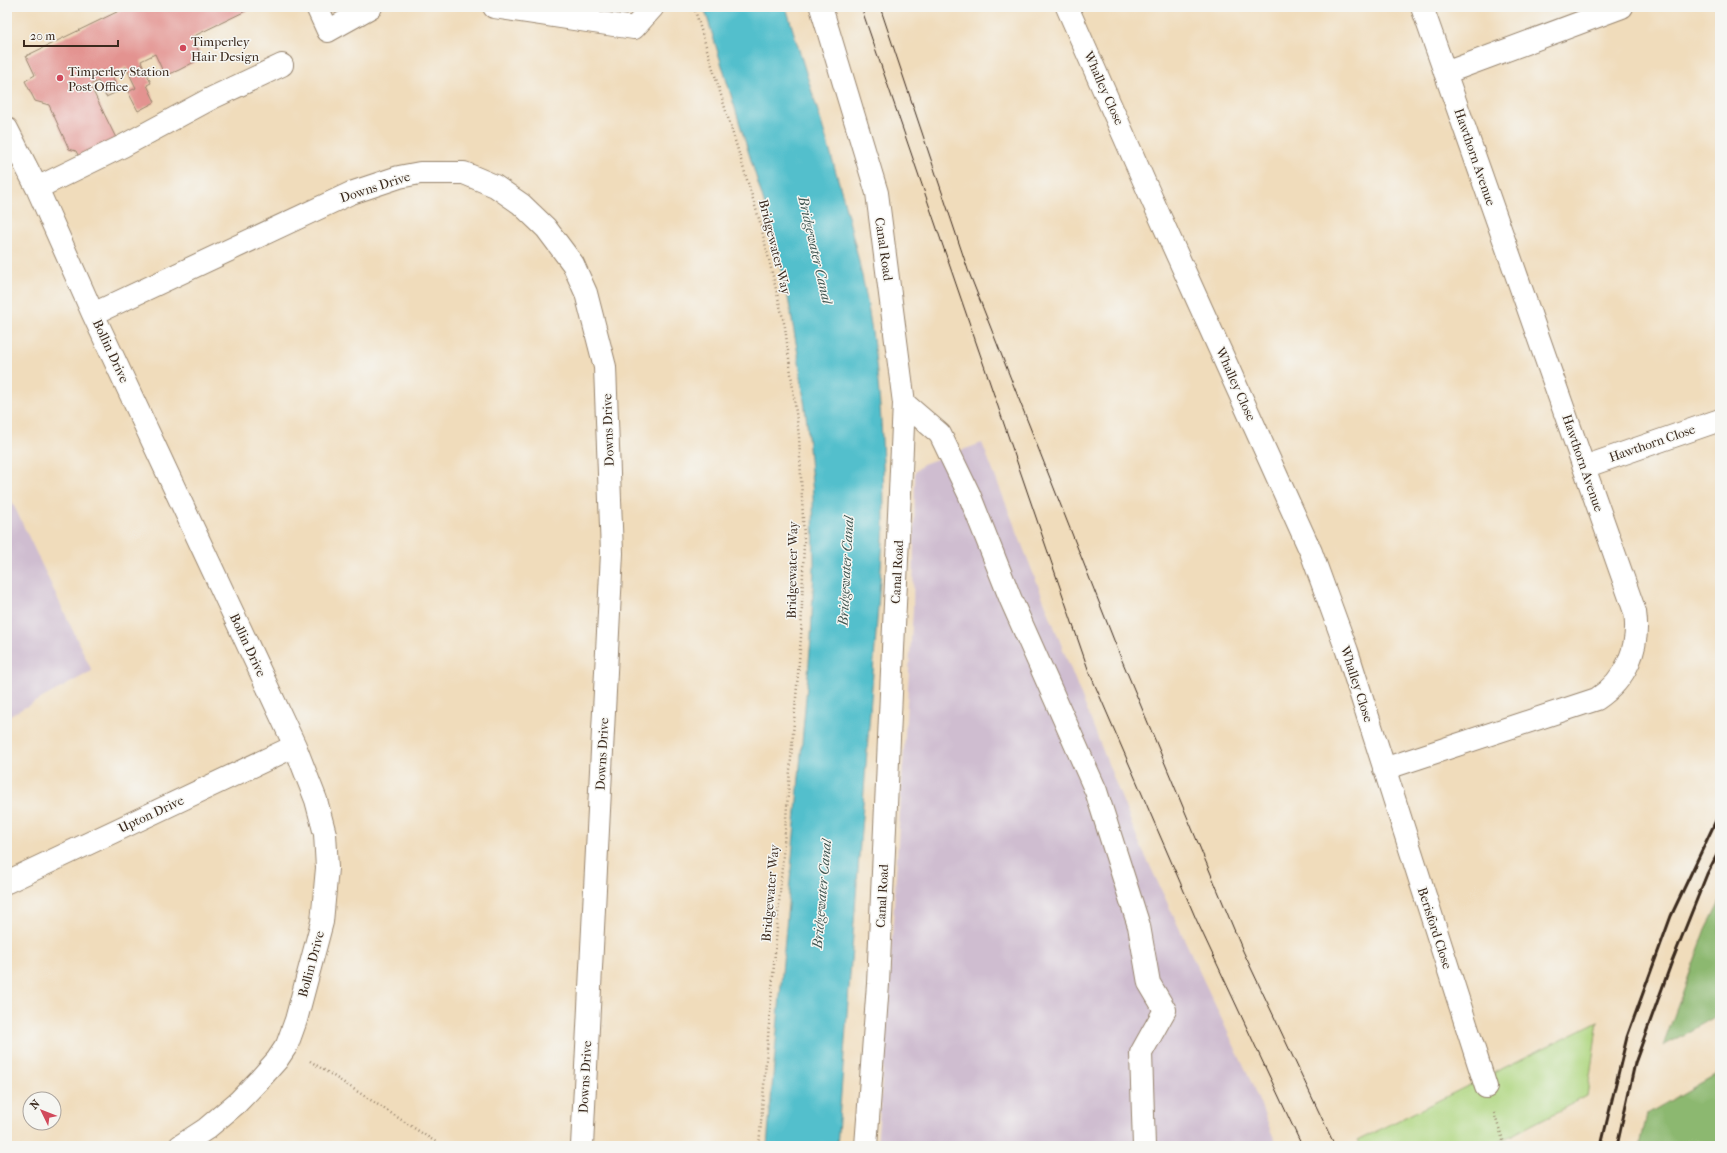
<svg xmlns="http://www.w3.org/2000/svg" width="1727" height="1153" font-family="'IM FELL French Canon',serif">
<style>
.industrial{fill:#cfbdd0}
.green{fill:#b0d782;stroke:#768050}
.forest{fill:#8cb870;stroke:#647147}
.water{fill:#52bfcc;stroke:#467475}
.building{fill:#e39390}
.lines{fill:none;stroke-linecap:round;stroke-linejoin:round}
.minor-casing{stroke:#96836c;stroke-width:24}
.path{stroke:#96836c;stroke-width:2.5;stroke-dasharray:1 3;stroke-linecap:butt}
.minor{stroke:#fff;stroke-width:22}
.tram{stroke:#3b2a1e;stroke-width:1}
.rail{stroke:#3b2a1e;stroke-width:3}
.poi-dot{fill:#d1495b;stroke:#f6f6f2;stroke-width:1.5}
.labels{text-anchor:middle;dominant-baseline:central;stroke-width:3;stroke-linejoin:round;paint-order:stroke}
.poi-label{font-size:13px;fill:#3b2a1e;stroke:#f6f6f2;text-anchor:start}
.street-label{font-size:13px;fill:#3b2a1e;stroke:#f6f6f2}
.water-label{font-size:14px;font-style:italic;fill:#425752;stroke:#f6f6f2}
</style>
<rect width="100%" height="100%" fill="#f6f6f2"/>
<filter id="ink" filterUnits="userSpaceOnUse"><feTurbulence type="fractalNoise" baseFrequency=".025" numOctaves="2"/><feDisplacementMap in="SourceGraphic" scale="8" xChannelSelector="R" yChannelSelector="G"/><feConvolveMatrix kernelMatrix="1 2 1 2 8 2 1 2 1" color-interpolation-filters="sRGB"/></filter>
<filter id="wash" filterUnits="userSpaceOnUse"><feTurbulence type="fractalNoise" baseFrequency=".012" numOctaves="4" result="noise"/><feDisplacementMap in="SourceGraphic" scale="16" xChannelSelector="R" yChannelSelector="G"/><feGaussianBlur stdDeviation="0.9" result="paint"/><feColorMatrix in="noise" values="0 0 0 0 0 0 0 0 0 0 0 0 0 0 0 0 0 1.4 0 .05"/><feComposite in="paint" operator="in"/></filter>
<g filter="url(#wash)">
<rect width="100%" height="100%" fill="#f0dcbb"/>
<path class="industrial" d="M982 443 1138 840 1252 1084 1277 1146H877L887 1015 913 609 915 472 923 464Z
M7 491 92 671 7 717Z"/>
<path class="green" d="M1598 1021 1587 1096 1491 1146H1360L1357 1141Z"/>
<path class="forest" d="M1720 901V1014L1663 1046 1706 929Z
M1720 1072V1146H1640L1647 1114Z"/>
<path class="water" d="M704 7H786C814 101 846 194 865 290 880 368 884 448 884 528L837 1146H767L811 639 814 567 813 495 807 423 798 354 786 286 769 219Z"/>
<g id="blocks">
<path class="building" d="M127 7H254L192 37 202 58 179 70 165 76 155 54 141 61 151 83 147 85 155 102 138 111 128 92 136 88 126 67 111 75 119 91 106 97 98 81 90 85 117 140 80 159 76 151 69 149 49 105 35 101 25 81 35 75 26 56Z
M575 7H596L579 15Z"/>
</g>
</g>
<g filter="url(#ink)">
<use href="#blocks" fill-opacity="0" stroke="#96836c" stroke-width="1"/>
<g class="lines">
<g class="minor-casing">
<path id="minor" d="M317 7 328 31 371 7
M494 7 634 28 653 7
M821 7 877 193 904 403 878 984 866 1146
M1067 7 1151 197 1311 552 1347 651 1486 1087
M1445 73 1622 7
M7 129 37 188 93 314 295 746 316 800 325 834 327 868 322 922 296 1020 287 1045 277 1060 261 1078 238 1102 206 1129 180 1146
M37 188 123 146 212 98 282 65
M93 314 351 193 399 177 420 173H464L495 186 521 204 546 228 573 264 586 293 605 367 612 553 582 1146
M904 403 940 434 969 494 1011 600 1096 791 1139 926 1149 983 1165 1010 1141 1053 1144 1146
M1584 467 1720 420
M1384 769 1597 699C1627 679 1640 647 1635 612L1422 7
M7 882 295 746"/>
</g>
<path class="path" d="M694 7 760 222 785 327 799 436 804 540 801 637 759 1146
M310 1061 442 1146
M1494 1113 1505 1146"/>
<use href="#minor" class="minor"/>
<path class="tram" d="M861 7 1088 669 1196 919 1302 1146
M880 7 968 270 1121 658 1243 951 1335 1146"/>
<path class="rail" d="M1601 1146 1627 1037 1671 916 1720 812
M1617 1146 1635 1063 1671 964 1707 874 1720 849"/>
</g>
</g>
<g class="poi-dot">
<circle cx="183" cy="48" r="4"/>
<circle cx="60" cy="78" r="4"/>
</g>
<g class="labels">
<g class="poi-label">
<text x="191" y="41">Timperley<tspan x="191" dy="15">Hair Design</tspan></text>
<text x="68" y="71">Timperley Station<tspan x="68" dy="15">Post Office</tspan></text>
</g>
<g class="street-label">
<text transform="translate(1104 88) rotate(66)">Whalley Close</text>
<text transform="translate(1475 157) rotate(71)">Hawthorn Avenue</text>
<text transform="translate(375 187) rotate(-18)">Downs Drive</text>
<text transform="translate(775 247) rotate(76)">Bridgewater Way</text>
<text transform="translate(884 249) rotate(82)">Canal Road</text>
<text transform="translate(111 351) rotate(65)">Bollin Drive</text>
<text transform="translate(1236 384) rotate(66)">Whalley Close</text>
<text transform="translate(608 430) rotate(-92)">Downs Drive</text>
<text transform="translate(1652 443) rotate(-19)">Hawthorn Close</text>
<text transform="translate(1583 463) rotate(71)">Hawthorn Avenue</text>
<text transform="translate(792 570) rotate(-89)">Bridgewater Way</text>
<text transform="translate(897 572) rotate(-87)">Canal Road</text>
<text transform="translate(248 645) rotate(65)">Bollin Drive</text>
<text transform="translate(1357 684) rotate(72)">Whalley Close</text>
<text transform="translate(602 754) rotate(-87)">Downs Drive</text>
<text transform="translate(151 814) rotate(-25)">Upton Drive</text>
<text transform="translate(770 893) rotate(-85)">Bridgewater Way</text>
<text transform="translate(882 896) rotate(-87)">Canal Road</text>
<text transform="translate(1435 928) rotate(72)">Berisford Close</text>
<text transform="translate(311 964) rotate(-75)">Bollin Drive</text>
<text transform="translate(585 1077) rotate(-87)">Downs Drive</text>
</g>
<g class="water-label">
<text transform="translate(815 250) rotate(77)">Bridgewater Canal</text>
<text transform="translate(846 571) rotate(-87)">Bridgewater Canal</text>
<text transform="translate(822 894) rotate(-85)">Bridgewater Canal</text>
</g>
</g>
<rect width="1727" height="1153" fill="none" stroke="#f6f6f2" stroke-width="24"/>
<g transform="translate(42 1111) rotate(313)"><circle r="19" fill="#f6f6f2" stroke="#aba49d"/>
<path d="M0-3L7 15L0 10L-7 15Z" fill="#d1495b"/>
<text y="-6" font-size="11" font-weight="bold" text-anchor="middle" fill="#3b2a1e">N</text>
</g>
<path d="M24 40v6h94v-6" fill="none" stroke="#3b2a1e" stroke-width="2"/>
<text x="30" y="40" font-size="12" fill="#3b2a1e" stroke="#f6f6f2" stroke-width="3" paint-order="stroke">20 m</text>
</svg>
